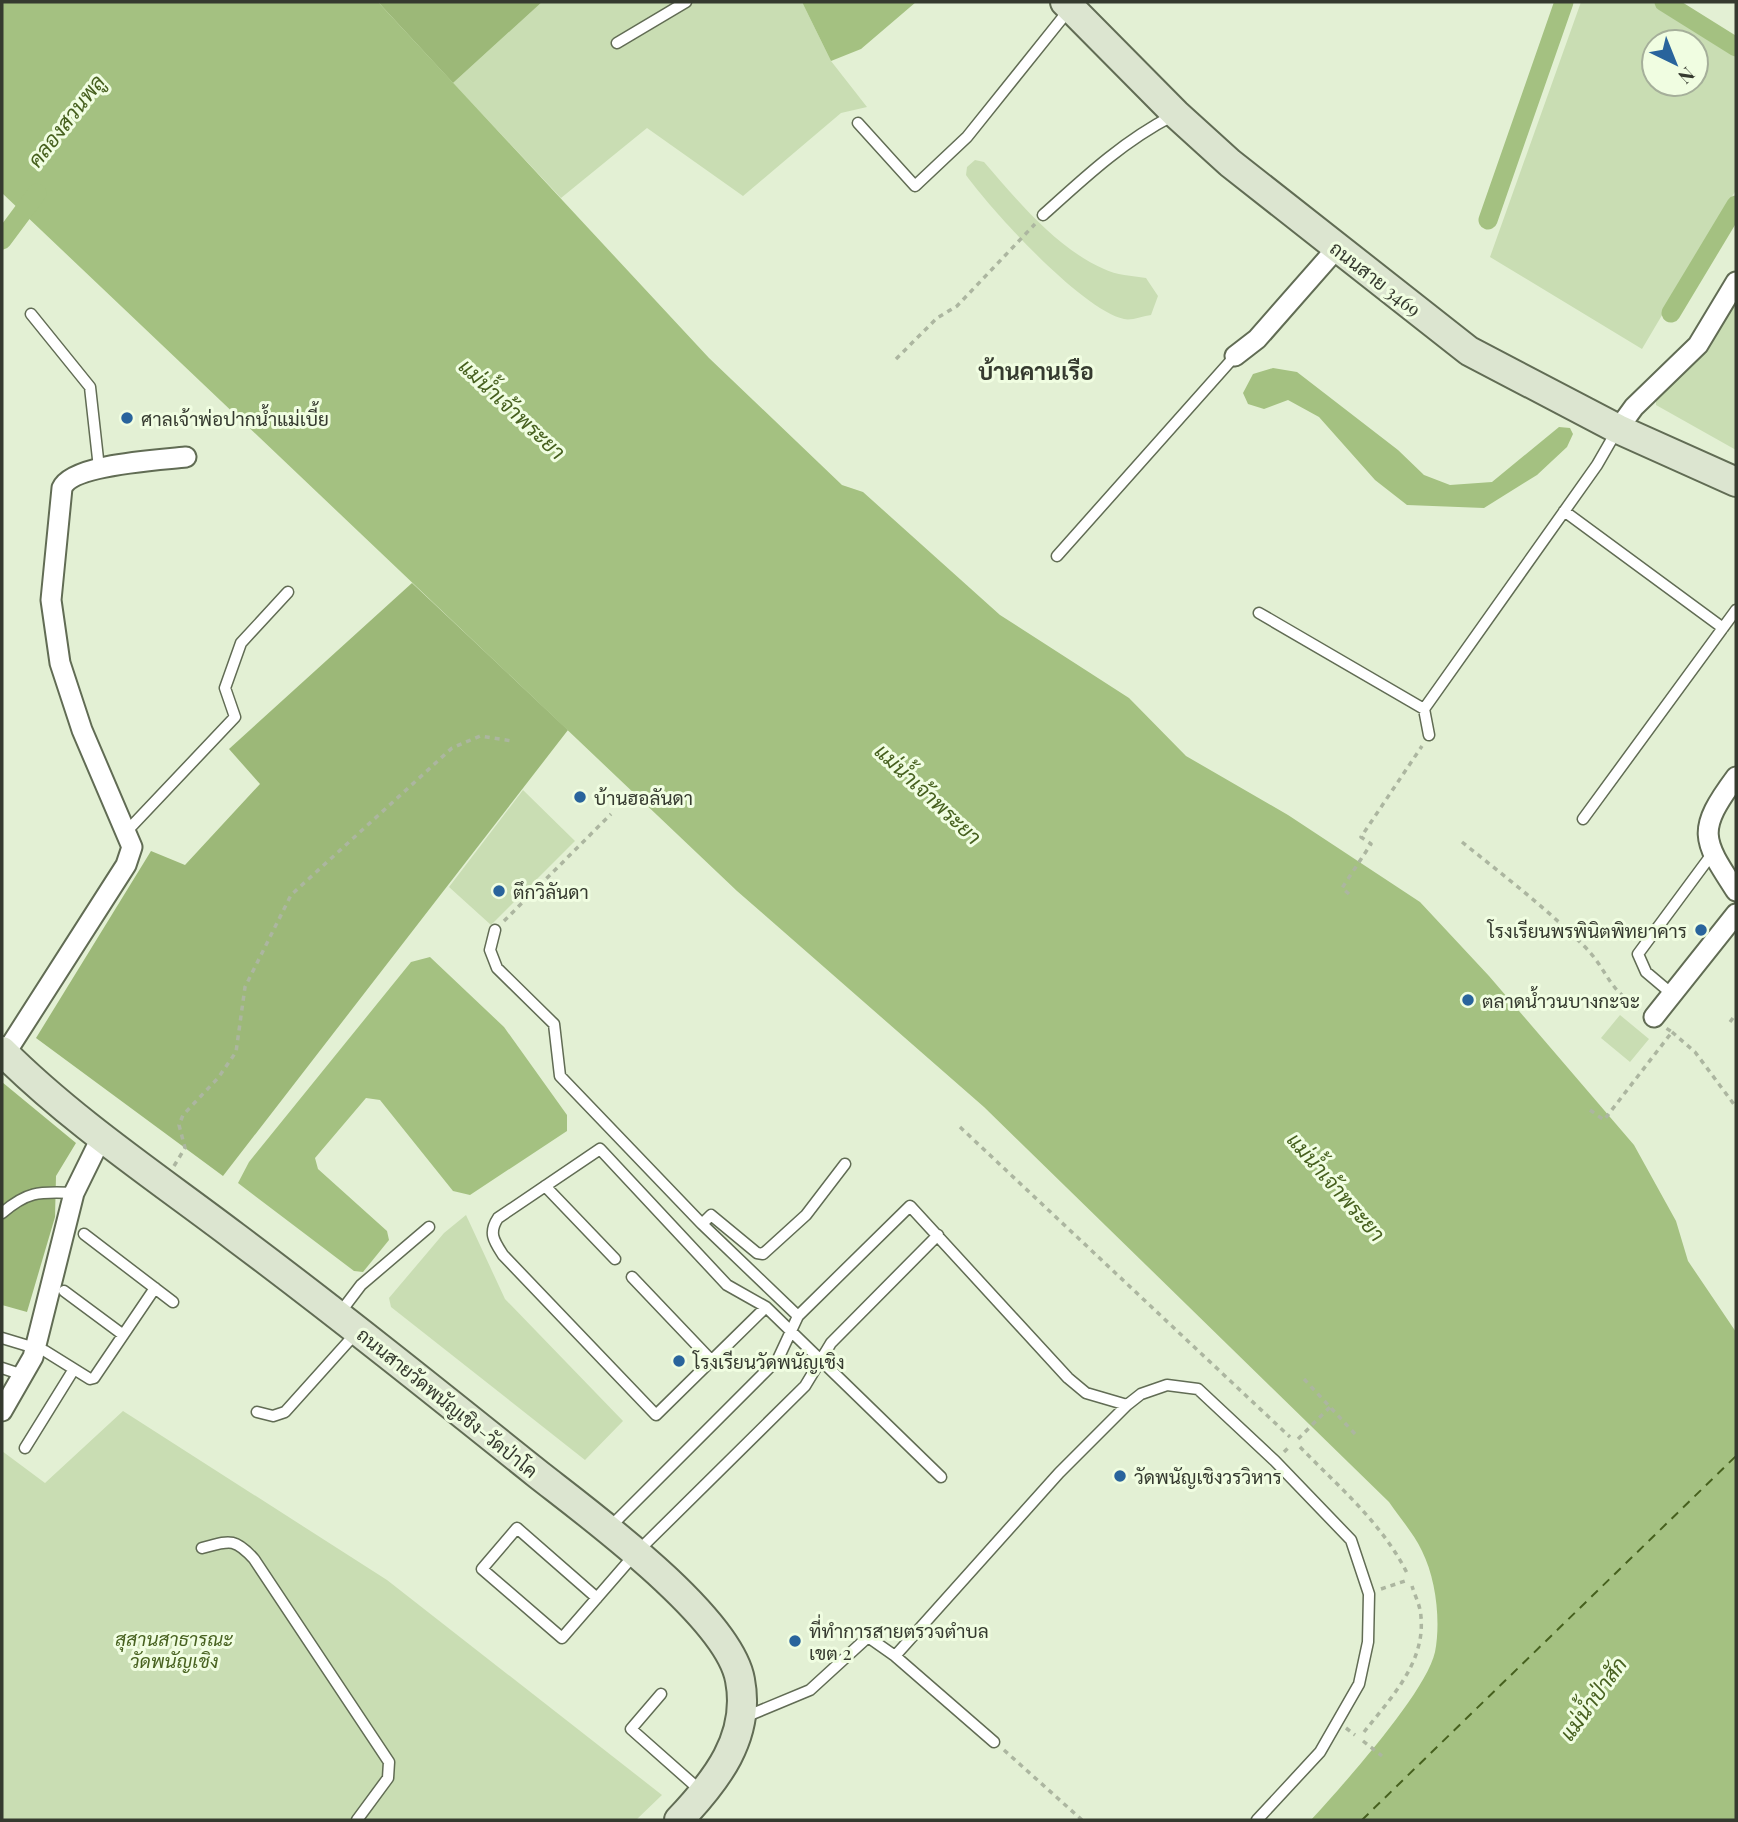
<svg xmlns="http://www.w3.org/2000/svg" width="1738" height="1822" font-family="'Playfair Display',Sarabun,serif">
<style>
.green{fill:#c9ddb3;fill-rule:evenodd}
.forest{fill:#9cb878}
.water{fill:#a4c181}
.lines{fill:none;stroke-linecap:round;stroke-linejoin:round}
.canal{stroke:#a4c181;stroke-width:19}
.ferry{stroke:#46601e;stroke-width:2;stroke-dasharray:9 7;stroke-linecap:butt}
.lane-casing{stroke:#616c54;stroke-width:13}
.street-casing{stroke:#616c54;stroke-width:23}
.secondary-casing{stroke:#616c54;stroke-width:32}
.path{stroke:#acb6a0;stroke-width:3.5;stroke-dasharray:5 5;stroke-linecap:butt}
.lane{stroke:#fff;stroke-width:10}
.street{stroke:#fff;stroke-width:19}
.secondary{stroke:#dce5d0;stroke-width:28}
.poi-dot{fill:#29649c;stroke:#f0fde1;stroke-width:2.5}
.labels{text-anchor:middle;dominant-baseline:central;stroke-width:6;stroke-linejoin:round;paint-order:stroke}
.street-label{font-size:19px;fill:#353a2f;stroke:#f0fde1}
.poi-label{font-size:19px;fill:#353a2f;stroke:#f0fde1;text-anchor:start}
.park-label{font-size:19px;font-style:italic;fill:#486220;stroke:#f0fde1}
.water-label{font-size:21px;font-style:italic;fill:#46601e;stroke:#f0fde1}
.quarter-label{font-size:23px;font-weight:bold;fill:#353a2f;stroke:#f0fde1}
</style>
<rect width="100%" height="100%" fill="#e3f0d4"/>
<path class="green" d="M542 2H802L831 61 867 107 841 113 743 196 647 128 561 198 453 83Z
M1581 2H1653L1736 54V190L1642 349 1490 257ZM1696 42V84H1654V42Z
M975 160 984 162C1018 201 1056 248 1104 269 1116 275 1132 276 1146 278L1158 296 1151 315C1143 316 1131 321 1124 319 1082 310 991 210 966 175L967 167Z
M1736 301V450L1656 405V400L1706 351Z
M523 790 575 841 491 925 449 887Z
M1620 1015 1649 1039 1630 1062 1601 1038Z
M466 1215 505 1299 623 1421 585 1460 391 1307 389 1298 444 1233Z
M123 1411 387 1580 662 1795 636 1820H2V1451L45 1483Z"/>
<path class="forest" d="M378 2H542L453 83Z
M412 583 568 730 223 1176 36 1038 151 851 185 865 260 784 229 749Z
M2 1082 76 1143 56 1176 55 1217 27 1312 2 1305Z"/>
<path class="water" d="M2 2H378L709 358 842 485 863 492 1000 615 1129 698 1186 756 1288 815 1420 902 1489 976 1634 1145 1676 1221 1688 1261 1736 1332V1820H1311C1342 1786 1426 1693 1435 1652 1441 1621 1436 1579 1422 1551 1414 1534 1400 1518 1389 1502L984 1107 737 891 2 193Z
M802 2H916L861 49 831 61Z
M1273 368 1297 372 1398 450 1424 475 1450 485 1492 482 1559 427 1570 428 1573 434 1567 447 1537 475 1484 508 1407 505 1375 480 1319 417 1288 400 1264 409 1248 404 1243 393 1253 374Z
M430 957 504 1027 567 1115V1131L470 1195 453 1191 380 1100 366 1098 315 1158 318 1169 387 1231 389 1240 363 1272 354 1271 238 1183 249 1162 411 962Z"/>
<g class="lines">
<path class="canal" d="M1664 2 1736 47
M1488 220 1564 2
M2 240 37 193
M1671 313 1736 205"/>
<path class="ferry" d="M1362 1820 1736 1456"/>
<g class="lane-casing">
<path id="lane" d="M617 43 686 2
M858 123 915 186 967 137 1068 11
M1043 215C1084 178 1122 142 1172 116
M31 314 90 387 99 468
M1564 511 1723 628
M1057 556 1235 356
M1259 613 1424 709
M1429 735 1424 709 1597 465 1616 432
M1583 819 1736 610
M127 831 235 717 225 688 241 643 288 592
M495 930 490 950 497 968 554 1024 560 1076 702 1224 798 1316
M1672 994 1646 972 1638 954 1712 854
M545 1186 615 1259
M2 1213C29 1190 40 1192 74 1193
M702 1224 711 1215 757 1253 763 1254 806 1215 845 1164
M84 1234 173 1302
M632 1277 711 1360
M64 1291 122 1334
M766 1307 656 1415 503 1255C494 1241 488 1233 498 1218L600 1149 727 1285 766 1307 941 1477
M339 1314 361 1285 429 1227
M2 1338 45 1351 90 1379 94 1378 155 1288
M2 1368 23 1375
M257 1412 273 1416 285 1412 356 1333
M25 1448 74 1369
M610 1527 778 1359 798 1316 910 1206 1068 1378 1086 1393 1127 1405
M202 1548C229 1541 234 1537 254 1559L389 1762 388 1778 357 1820
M597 1598 517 1528 482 1569 562 1638 635 1554 805 1386 831 1343 938 1235
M895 1656 994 1742
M661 1694 631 1729 701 1791
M745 1717 810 1690 868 1637 895 1656 1059 1473 1127 1405 1141 1394 1167 1385 1198 1389 1275 1461 1351 1540 1369 1594 1368 1642 1359 1684 1320 1752 1257 1820"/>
</g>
<g class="street-casing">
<path id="street" d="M1235 356 1257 339 1337 248
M1618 429 1634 407 1698 345 1736 282
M1736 777C1696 831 1702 839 1736 891
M1654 1017 1736 914
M5 1054 126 865 132 847 82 730 60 663 51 600 62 488C72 464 161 460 186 457
M2 1411 33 1357 74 1193 102 1136"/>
</g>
<g class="secondary-casing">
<path id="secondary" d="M1065 2 1176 114 1230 163 1469 351 1618 429 1736 482
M2 1051C71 1120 156 1177 234 1236 337 1313 438 1394 539 1475 590 1515 729 1617 740 1680 751 1737 716 1781 679 1820"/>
</g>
<path class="path" d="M896 359 937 318 957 306 1035 224
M1462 842C1503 875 1545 907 1583 945 1608 969 1605 987 1640 1009
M1349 894 1342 888 1371 844 1361 837 1422 746
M504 921 611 814
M1730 1022 1736 1014
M1672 1032 1695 1052 1736 1107
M1590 1110 1604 1120 1672 1032 1666 1028
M960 1127 1290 1437
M174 1166 185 1148 179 1125 183 1115 218 1078 236 1052 245 987 291 895 452 748 480 736 512 741
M1304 1379 1356 1435
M1298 1439 1330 1407
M1300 1447C1338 1486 1382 1523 1407 1573
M1284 1452 1291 1445
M1381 1589 1405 1581
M1346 1728 1355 1735
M1364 1732C1390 1699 1425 1663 1421 1618 1421 1607 1415 1596 1412 1586
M1363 1741 1382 1756
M1004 1750 1082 1820"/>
<use href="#lane" class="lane"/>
<use href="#street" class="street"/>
<use href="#secondary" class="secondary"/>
</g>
<g class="poi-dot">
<circle cx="127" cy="418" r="7"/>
<circle cx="580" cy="797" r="7"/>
<circle cx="499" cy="891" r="7"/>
<circle cx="1701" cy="930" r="7"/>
<circle cx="1468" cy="1000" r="7"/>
<circle cx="679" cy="1361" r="7"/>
<circle cx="1120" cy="1476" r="7"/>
<circle cx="795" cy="1641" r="7"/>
</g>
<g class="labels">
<g class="street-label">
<text transform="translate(1376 278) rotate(38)">ถนนสาย 3469</text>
<text transform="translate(448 1402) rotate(39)">ถนนสายวัดพนัญเชิง-วัดป่าโค</text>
</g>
<g class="poi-label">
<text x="141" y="418">ศาลเจ้าพ่อปากน้ำแม่เบี้ย</text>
<text x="594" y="797">บ้านฮอลันดา</text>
<text x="513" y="891">ตึกวิลันดา</text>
<text x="1687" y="930" text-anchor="end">โรงเรียนพรพินิตพิทยาคาร</text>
<text x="1482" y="1000">ตลาดน้ำวนบางกะจะ</text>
<text x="693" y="1361">โรงเรียนวัดพนัญเชิง</text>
<text x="1134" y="1476">วัดพนัญเชิงวรวิหาร</text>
<text x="809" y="1630">ที่ทำการสายตรวจตำบล<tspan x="809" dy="22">เขต 2</tspan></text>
</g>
<g class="park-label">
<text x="174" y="1638">สุสานสาธารณะ<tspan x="174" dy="22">วัดพนัญเชิง</tspan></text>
</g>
<g class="water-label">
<text transform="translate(65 120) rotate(-52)">คลองสวนพลู</text>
<text transform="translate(513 408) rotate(43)">แม่น้ำเจ้าพระยา</text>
<text transform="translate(929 793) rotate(43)">แม่น้ำเจ้าพระยา</text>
<text transform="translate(1337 1186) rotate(49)">แม่น้ำเจ้าพระยา</text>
<text transform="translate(1592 1698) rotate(-54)">แม่น้ำป่าสัก</text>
</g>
<g class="quarter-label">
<text x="1036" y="370">บ้านคานเรือ</text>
</g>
</g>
<rect width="1738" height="1822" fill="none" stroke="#353a2f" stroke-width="7"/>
<g transform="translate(1675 63) rotate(137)"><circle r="33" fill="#f0fde1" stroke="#a5af9a" stroke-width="2"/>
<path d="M0-5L12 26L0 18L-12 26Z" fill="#29649c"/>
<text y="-10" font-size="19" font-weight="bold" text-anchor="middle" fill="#353a2f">N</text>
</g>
</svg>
